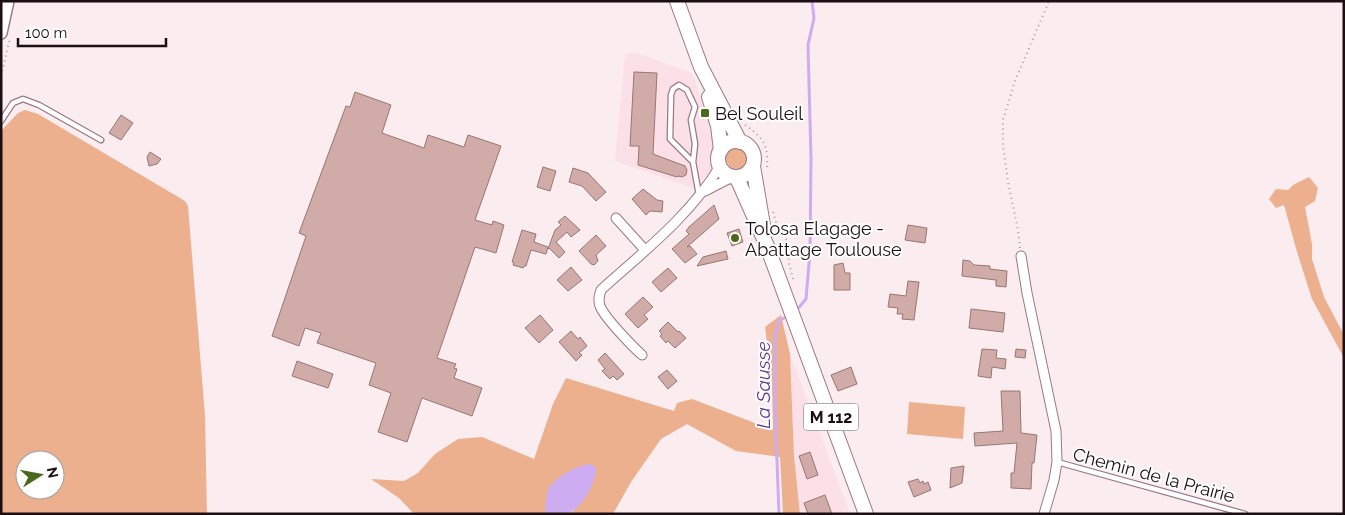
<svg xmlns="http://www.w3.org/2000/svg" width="1345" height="515" font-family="Raleway,sans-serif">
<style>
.built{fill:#fce0e8}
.green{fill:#ecb08e;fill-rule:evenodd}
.water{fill:#cdacf2}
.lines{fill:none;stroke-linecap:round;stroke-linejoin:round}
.stream{stroke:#cdacf2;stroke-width:3}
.building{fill:#d0aba7;stroke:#987672}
.service-casing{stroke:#9b7983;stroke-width:7}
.minor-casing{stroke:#9b7983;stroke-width:11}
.tertiary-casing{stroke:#9b7983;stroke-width:14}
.primary-casing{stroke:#9b7983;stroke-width:16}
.path{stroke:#ab9ca0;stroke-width:2;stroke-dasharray:1 4;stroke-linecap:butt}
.service{stroke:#fff;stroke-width:4.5}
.minor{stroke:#fff;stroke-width:9}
.tertiary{stroke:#fff;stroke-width:11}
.primary{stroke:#fff;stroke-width:14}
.poi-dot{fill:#49691e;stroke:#fefefe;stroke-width:2}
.labels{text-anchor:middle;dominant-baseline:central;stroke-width:4;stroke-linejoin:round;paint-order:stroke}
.shield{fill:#fefefe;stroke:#60575a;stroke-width:1}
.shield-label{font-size:16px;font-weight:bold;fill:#1c0f13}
.poi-label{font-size:18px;fill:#1c0f13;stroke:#fefefe;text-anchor:start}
.street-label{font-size:18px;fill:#1c0f13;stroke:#fefefe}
.water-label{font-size:19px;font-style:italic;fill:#63398a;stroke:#fefefe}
</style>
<rect width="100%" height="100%" fill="#fbecf0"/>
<path class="built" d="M634 52 692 73 697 85 705 113 713 124 716 141 712 154 713 167 709 173 693 188 615 161 625 55Z
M790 354 850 514H800L794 456Z"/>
<path class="green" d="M25 110 38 114 185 201 188 206 205 416 207 514H1V131L18 113ZM25 460H55V490H25Z
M726 158a11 11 0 1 1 22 0a11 11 0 1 1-22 0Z
M1309 177 1318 188 1315 201 1305 207 1312 244V259L1324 297 1344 335V358L1312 299 1297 252 1284 205 1276 208 1269 199 1276 189 1288 190 1293 185Z
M781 315 790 354 794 456 800 514H783L780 457 736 451 687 424 661 439 631 482 613 514H566L575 510H545L548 514H414L399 498 371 479 404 481 418 473 435 454 458 439 482 437 534 459 553 404 566 378 674 411 677 403 692 399 773 430 772 383 765 327Z
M909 402 965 407 963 439 907 434Z"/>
<path class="water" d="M590 464 596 467C597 481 582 509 568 513 562 515 554 514 548 514L545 510C546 504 546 496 548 490 553 478 578 465 590 464Z"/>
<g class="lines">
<path class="stream" d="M796 311 806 299 810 252 811 159 808 45 814 18 812 1
M779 514 775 408V336L779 321 789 315"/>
</g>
<path class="building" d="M634 72 657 73 653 154 685 166 687 170 686 175 682 177 678 176 677 177 638 165 639 146H630Z
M355 92 391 105 382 133 424 148 428 135 464 147 468 135 501 146 475 220 492 225 493 221 504 225 496 253 475 247 437 358 456 364 454 368 457 369 454 378 482 388 472 416 422 398 407 442 378 432 391 393 369 385 376 363 317 343 321 333 305 328 299 346 272 336 306 236 299 233 346 106 350 107Z
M121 115 133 123 121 140 109 133Z
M150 152 161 159 157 164 149 166 147 157Z
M543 167 556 171 550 191 537 187Z
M573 168 588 173 606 192 596 201 582 186 569 182Z
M643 189 657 200 663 201 662 212 650 211 646 215 632 199Z
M714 205 719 219 687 247 690 246 697 254 685 263 672 249 689 234 686 231 689 227Z
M565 216 580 230 571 237 567 232 556 242 565 252 559 258 549 248 548 249 555 230 561 225 558 222Z
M908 225 927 228 925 243 905 240Z
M739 229 743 242 732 246 727 233Z
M522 230 536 234 534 242 548 247 546 254 531 250 526 266H524L523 268 513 265 514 263 512 262Z
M596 235 606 246 596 255 598 261 594 265 591 264 579 251Z
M726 251 728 259 697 266 703 257Z
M963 260 970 261 974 265 990 266V269L1007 271 1006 287 996 286V280L962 276Z
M843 263 845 273H850V290H834V265Z
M571 267 582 280 568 291 557 280Z
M668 268 677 278 661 292 652 282Z
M908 281 919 282 914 320 902 319 903 314H897L898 308 888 307 890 294 906 296Z
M643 297 653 307 644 315 648 319 638 328 625 314Z
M971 309 1005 313 1003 332 969 328Z
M540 315 553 330 539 343 525 328Z
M668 322 678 332 679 331 686 338 675 348 668 341 666 343 660 336 662 334 659 331Z
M571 331 578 339 580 337 587 346 579 353 582 355 576 361 559 342Z
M982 349 997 350 996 358 1006 359 1005 369 992 367 991 378 978 376Z
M1016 349 1026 350 1025 358 1015 357Z
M605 353 624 374 617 380 613 376 610 379 602 371 605 369 598 360Z
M297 361 333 374 328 388 292 376Z
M851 367 857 384 838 391 831 375Z
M667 370 677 381 668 389 658 377Z
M1001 391H1020L1021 433 1037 435 1034 463H1032L1031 489 1011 488V473H1014L1017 443 975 446 974 433 1003 431Z
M810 452 818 475 807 479 799 456Z
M964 466 962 483 950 488 951 468Z
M918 479 920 483 923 481 924 484 928 482 931 490 914 497 908 482Z
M825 495 832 514H808L804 503Z"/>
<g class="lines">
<g class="service-casing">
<path id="service" d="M1 121 13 103 23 99 39 105 101 140
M693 162 670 139 671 95 673 89 679 85 687 90 695 107 691 120 695 144 693 162 699 195
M1057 462 1245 514"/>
</g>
<g class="minor-casing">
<path id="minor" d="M705 191 732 177
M616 218 645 250
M1021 256 1027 293 1056 431 1057 462 1054 480 1044 514
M642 355C632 346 604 317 600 306 598 300 599 296 601 290 643 252 690 216 720 166"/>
</g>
<g class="tertiary-casing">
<path id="tertiary" d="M1 33 8 1"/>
</g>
<g class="primary-casing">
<path id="primary" d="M677 1 701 67 740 142
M709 97 718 126 721 150
M718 159a18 18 0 1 1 36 0a18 18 0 1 1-36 0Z
M753 166 763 225
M737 178 767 246 866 514"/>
</g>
<path class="path" d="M1 76 10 38
M745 125C766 140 768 145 767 171
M773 212 776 222 787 241 789 263 794 283
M1020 248 1018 230 1008 182 1003 145V120L1015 81 1049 1"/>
<use href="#service" class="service"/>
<use href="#minor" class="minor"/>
<use href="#tertiary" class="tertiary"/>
<use href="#primary" class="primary"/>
</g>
<g class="poi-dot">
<rect x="700" y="108" width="10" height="10" rx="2.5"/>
<circle cx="735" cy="238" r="5"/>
</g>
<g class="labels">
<rect class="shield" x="803.5" y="403.5" width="55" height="27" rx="4"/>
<g class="shield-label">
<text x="831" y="417">M 112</text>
</g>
<g class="poi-label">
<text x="715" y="113">Bel Souleil</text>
<text x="745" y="228">Tolosa Elagage -<tspan x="745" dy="21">Abattage Toulouse</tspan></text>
</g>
<g class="street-label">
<text transform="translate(1154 475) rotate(15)">Chemin de la Prairie</text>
</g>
<g class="water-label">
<text transform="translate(763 385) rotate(-90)">La Sausse</text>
</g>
</g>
<rect width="1345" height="515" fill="none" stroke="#1c0f13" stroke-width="5"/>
<g transform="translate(40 475) rotate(79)"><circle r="24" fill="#fefefe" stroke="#a49ea0"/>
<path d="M0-4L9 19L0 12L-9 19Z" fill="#49691e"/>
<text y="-8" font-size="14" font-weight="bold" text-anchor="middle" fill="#1c0f13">N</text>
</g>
<path d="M18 38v8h148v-8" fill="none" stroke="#1c0f13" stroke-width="2.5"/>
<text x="25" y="38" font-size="15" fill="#1c0f13" stroke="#fefefe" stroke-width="4" paint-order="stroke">100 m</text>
</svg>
